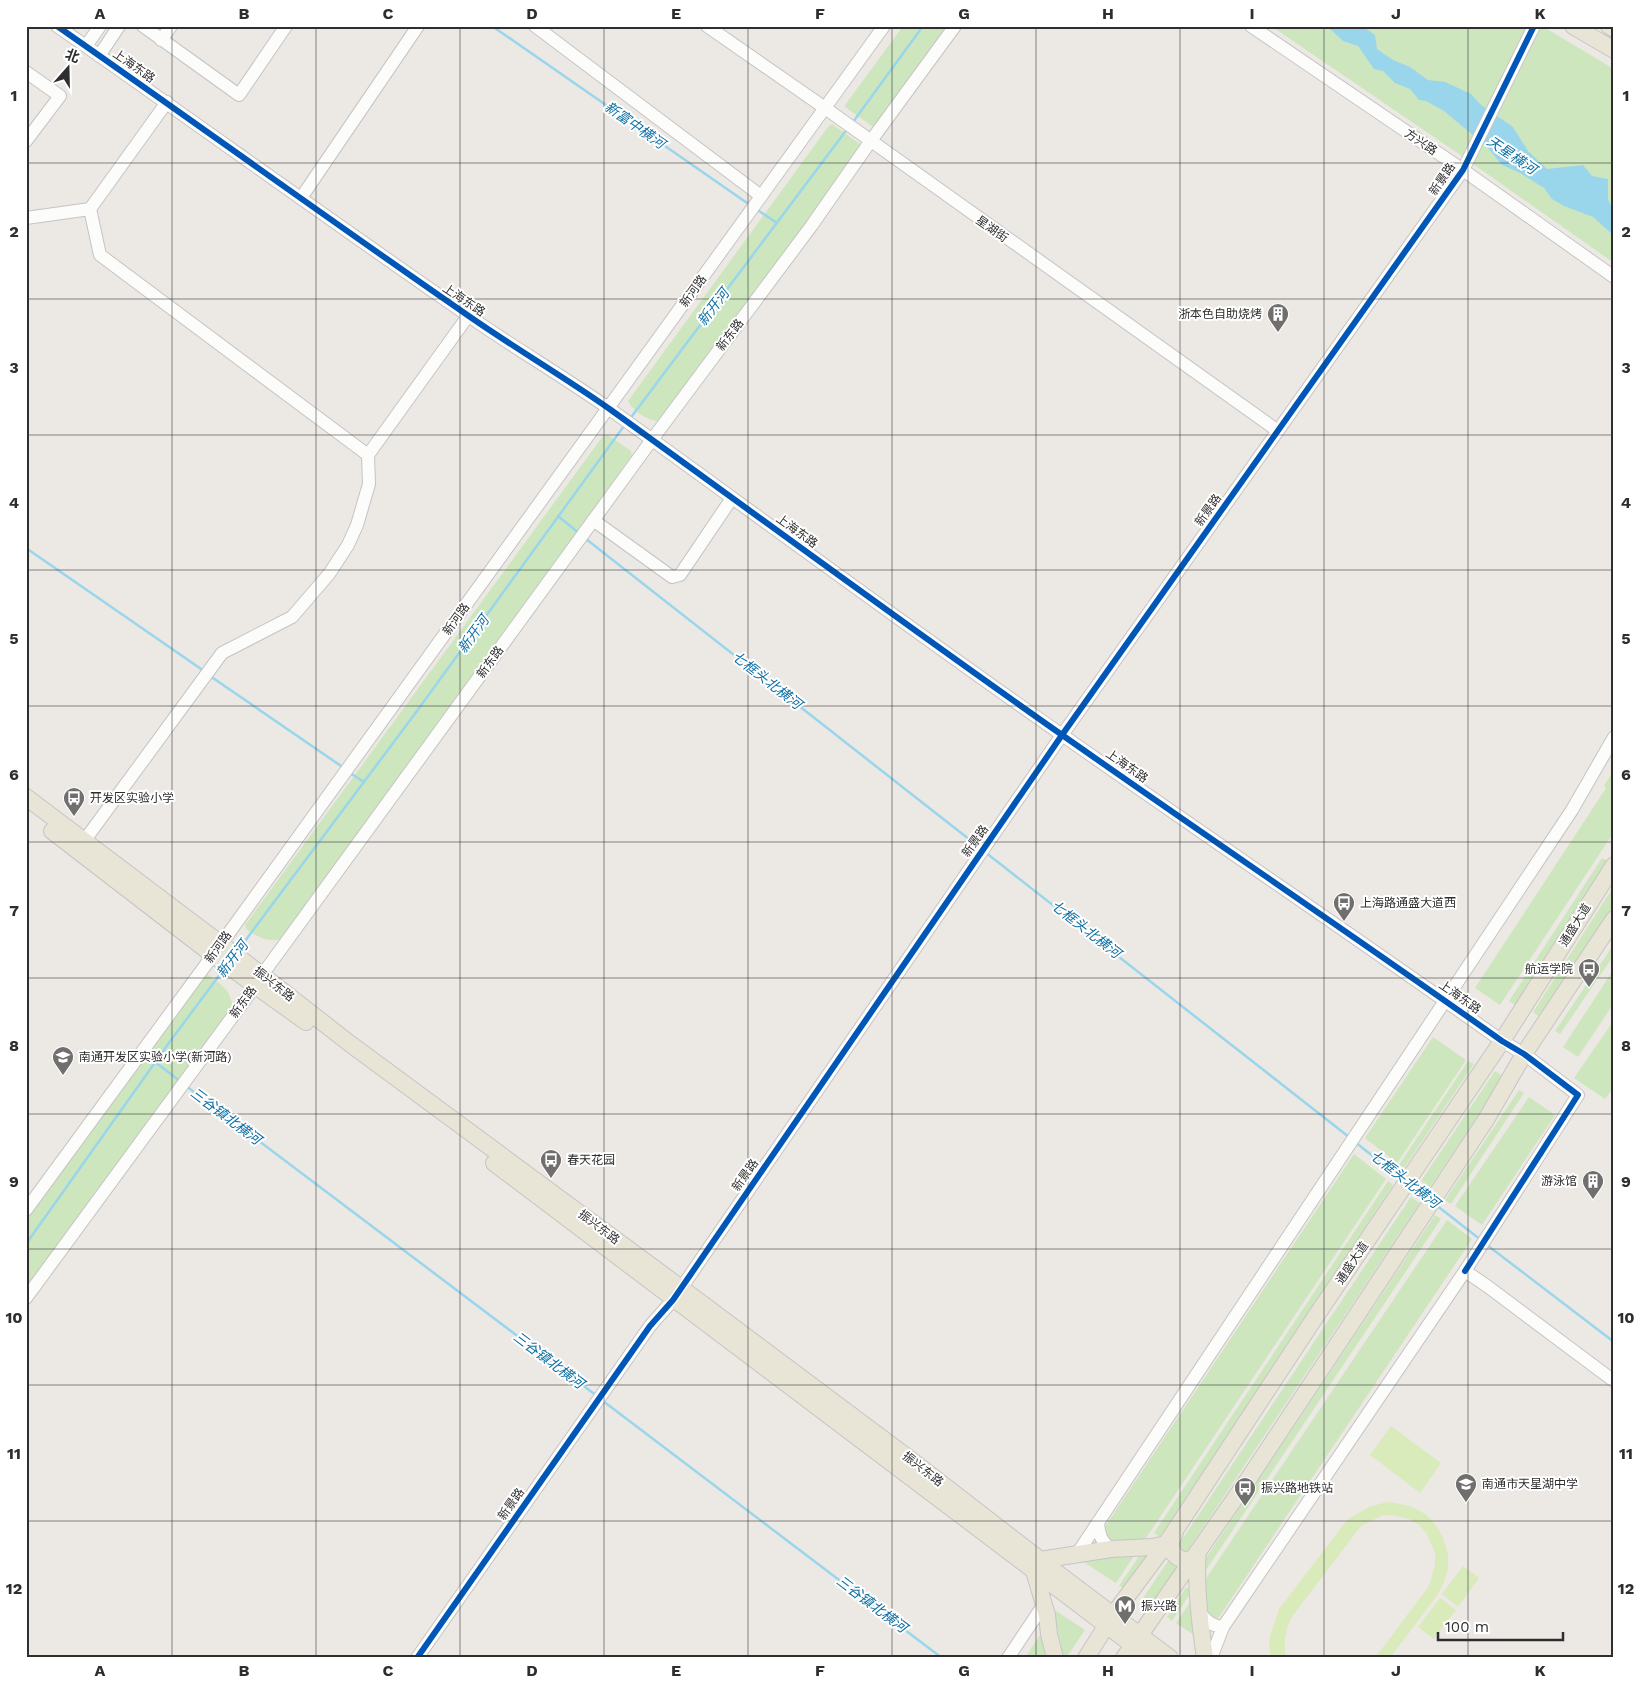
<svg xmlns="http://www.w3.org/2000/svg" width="1640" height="1684" font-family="'Work Sans','Noto Sans SC',sans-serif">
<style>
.green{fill:#cee6be}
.pitch{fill:#d9eabb}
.water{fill:#99d6ec}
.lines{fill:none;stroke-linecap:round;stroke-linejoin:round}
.stream{stroke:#99d6ec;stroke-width:2.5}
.minor-casing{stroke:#c5c4c5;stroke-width:14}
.major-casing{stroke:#c6c5c4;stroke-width:18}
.minor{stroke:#fcfcfb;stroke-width:12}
.major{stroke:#e8e4d6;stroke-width:16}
.cycleway-casing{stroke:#fff;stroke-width:9}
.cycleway{stroke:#0057b8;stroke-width:6}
.grid{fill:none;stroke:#2e2e2e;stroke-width:1;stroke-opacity:0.55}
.labels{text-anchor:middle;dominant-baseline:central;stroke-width:4;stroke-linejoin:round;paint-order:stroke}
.street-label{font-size:12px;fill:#2e2e2e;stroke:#fff}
.poi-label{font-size:12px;fill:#2e2e2e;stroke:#fff;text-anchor:start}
.water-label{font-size:14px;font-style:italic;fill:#0d6fa3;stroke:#fff}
.neatline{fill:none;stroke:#2e2e2e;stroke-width:2}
.grid-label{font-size:16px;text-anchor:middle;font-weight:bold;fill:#2e2e2e}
</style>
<rect width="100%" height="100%" fill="#ece8e4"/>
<path class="green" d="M903 26H947L875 127H873L845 107V105Z
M1271 26H1542L1614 69V263L1456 152Z
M832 124 860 144 861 147 660 421C649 422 633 411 628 401L828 127Z
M608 435 631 451 632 455 284 938C269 944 258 937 246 929L245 925 603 436Z
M1614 769V832L1500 1005 1475 988 1606 788 1604 786Z
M1602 858 1608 861 1515 1005 1509 1001Z
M1614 886V905L1541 1018 1533 1012Z
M1614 944V955L1560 1034 1555 1031Z
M1614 969V1003L1578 1057 1563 1047Z
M208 975C223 986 229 988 233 1007L26 1289V1220L200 979Z
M1614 1020V1087L1605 1099 1574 1078Z
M1433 1037 1466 1060 1397 1163 1365 1138Z
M1468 1061 1474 1064 1404 1168 1399 1165Z
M1495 1071 1504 1077 1430 1187 1421 1181Z
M1519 1090 1524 1093 1451 1204 1445 1200Z
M1529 1097 1555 1115 1482 1225 1455 1206Z
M1354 1154 1386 1179 1116 1583 1082 1561Z
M1388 1181 1393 1185 1160 1537 1154 1533Z
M1411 1197 1420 1203 1184 1556 1175 1550Z
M1435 1215 1441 1219 1206 1570 1200 1567Z
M1447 1220 1472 1239 1203 1641 1176 1623Z
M1141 1553 1147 1556 1125 1589 1119 1586Z
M1170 1558 1179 1564 1148 1610 1139 1604Z
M1186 1587 1192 1591 1172 1621 1167 1617Z
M1056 1611 1085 1630 1066 1658H1064L1054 1614Z
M1043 1630 1050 1658H1025Z"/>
<path class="pitch" d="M1391 1426 1441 1463 1420 1493 1370 1455Z
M1387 1502C1410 1504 1429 1511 1440 1532 1459 1568 1442 1590 1420 1618 1410 1631 1400 1645 1390 1658H1375L1429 1586 1435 1565V1553L1427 1534 1419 1525 1409 1519 1396 1516 1383 1515 1361 1526 1291 1618C1285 1632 1283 1644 1286 1658H1271L1269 1646 1270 1636 1279 1609 1348 1519 1369 1507Z
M1463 1566 1479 1578 1458 1607 1442 1594Z
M1440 1598 1456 1610 1434 1639 1418 1627Z"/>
<path class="water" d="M1323 26H1364L1365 28 1375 35 1377 49 1393 60 1410 67 1428 80 1445 82 1471 94 1480 104 1513 127 1528 151 1547 169 1583 165 1592 176 1608 179V199L1614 212V236L1593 217 1564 206 1552 199 1544 188 1520 173 1502 165 1487 147 1444 111 1426 101 1419 100 1410 89 1395 83 1383 71 1374 69 1358 46 1343 41 1331 30Z"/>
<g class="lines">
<path class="stream" d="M492 26 750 205
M853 122 923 26
M756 209 777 223
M629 420 848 128
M558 516 580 534
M586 539 979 847
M26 548 204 671
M210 676 344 768
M350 773 364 782
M985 852 1349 1137
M239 949 417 711 624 426
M155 1062 180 1081
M186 1086 597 1396
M1355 1142 1402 1179
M1410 1185 1428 1199
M1436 1205 1481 1240
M26 1244 171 1040 224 969
M1487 1245 1614 1342
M603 1401 942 1658"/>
<g class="minor-casing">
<path id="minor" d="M57 26C193 121 327 218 463 312 511 346 563 376 611 410 762 519 912 630 1065 737 1210 839 1357 938 1502 1041L1524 1054 1578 1095 1465 1271
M143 26 239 95 286 26
M535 26 761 196
M707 26 825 108 1278 431
M1251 26 1463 170 1614 277
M161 40 171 26
M86 46 100 26
M99 56 119 26
M26 72 60 96 26 141
M301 198 418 26
M90 209 100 255 368 455 468 316
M26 218 90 209 167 102
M593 520 672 577 680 575 732 498
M79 848 222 653 292 617 329 574 348 545 357 525 369 484 368 455
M26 1210 213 955 884 26
M26 1298 255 986 262 975 651 441 812 225 870 142 955 26
M1098 1522C1099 1535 1101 1541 1111 1549
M1077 1554 1572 810 1614 737
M1199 1612C1207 1621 1211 1626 1223 1627
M417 1658 650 1326 673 1300 1062 735 1463 170 1534 26
M1008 1658 1044 1604
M1211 1658 1223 1627 1465 1271 1487 1286 1614 1381"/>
</g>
<g class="major-casing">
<path id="major" d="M1573 26 1614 50
M1609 26 1614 29
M26 797 262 975 349 1043 681 1288 911 1460 1052 1569 1170 1658
M52 831 213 955 306 1022
M494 1163 1150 1658
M1175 1532 1171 1543 1172 1552 1177 1557 1185 1561 1193 1558
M1198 1551C1195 1584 1200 1625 1205 1658
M1040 1560 1111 1549 1152 1547 1166 1544
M1034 1571 1047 1615 1049 1634 1055 1658
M1086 1658 1113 1615 1166 1544 1316 1316 1502 1041 1614 865
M1124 1658 1247 1481 1343 1336 1487 1118 1524 1054 1614 919"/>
</g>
<use href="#minor" class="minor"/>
<use href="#major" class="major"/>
<g class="cycleway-casing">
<path id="cycleway" d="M57 26C193 121 327 218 463 312 511 346 563 376 611 410 762 519 912 630 1065 737 1210 839 1357 938 1502 1041L1524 1054 1578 1095 1465 1271
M417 1658 650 1326 673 1300 1062 735 1463 170 1534 26"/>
</g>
<use href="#cycleway" class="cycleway"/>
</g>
<path class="grid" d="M172 26V1658M316 26V1658M460 26V1658M604 26V1658M748 26V1658M892 26V1658M1036 26V1658M1180 26V1658M1324 26V1658M1468 26V1658M26 163H1614M26 299H1614M26 435H1614M26 570H1614M26 706H1614M26 842H1614M26 978H1614M26 1114H1614M26 1249H1614M26 1385H1614M26 1521H1614"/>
<defs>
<g id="building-pin" transform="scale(1.125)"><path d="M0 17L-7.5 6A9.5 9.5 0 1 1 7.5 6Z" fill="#706f6e" stroke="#fff"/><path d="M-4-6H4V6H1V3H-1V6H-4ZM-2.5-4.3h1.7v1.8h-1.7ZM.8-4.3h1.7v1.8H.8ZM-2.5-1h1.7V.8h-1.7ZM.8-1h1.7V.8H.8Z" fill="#fff"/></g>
<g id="bus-pin" transform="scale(1.125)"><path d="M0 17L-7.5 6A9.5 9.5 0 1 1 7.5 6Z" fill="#706f6e" stroke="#fff"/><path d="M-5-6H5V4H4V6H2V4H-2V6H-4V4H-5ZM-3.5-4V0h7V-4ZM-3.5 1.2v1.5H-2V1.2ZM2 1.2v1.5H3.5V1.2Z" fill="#fff"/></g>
<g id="school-pin" transform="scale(1.125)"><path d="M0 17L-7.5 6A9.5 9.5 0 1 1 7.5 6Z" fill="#706f6e" stroke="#fff"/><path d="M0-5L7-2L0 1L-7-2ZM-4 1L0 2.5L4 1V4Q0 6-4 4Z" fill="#fff"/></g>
<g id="metro-pin" transform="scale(1.125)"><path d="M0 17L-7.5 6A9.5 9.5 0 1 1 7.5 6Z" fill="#706f6e" stroke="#fff"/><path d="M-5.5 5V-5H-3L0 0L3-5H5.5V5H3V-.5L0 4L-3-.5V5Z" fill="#fff"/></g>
</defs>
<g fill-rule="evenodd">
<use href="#building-pin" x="1278" y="314"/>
<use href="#bus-pin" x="74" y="798"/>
<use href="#bus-pin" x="1344" y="903"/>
<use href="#bus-pin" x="1589" y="969"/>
<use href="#school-pin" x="63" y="1057"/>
<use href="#bus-pin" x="551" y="1160"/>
<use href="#building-pin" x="1593" y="1181"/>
<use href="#school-pin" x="1466" y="1484"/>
<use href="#bus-pin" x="1245" y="1488"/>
<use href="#metro-pin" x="1125" y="1606"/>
</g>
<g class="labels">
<g class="street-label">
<text transform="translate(134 66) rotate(35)">上海东路</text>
<text transform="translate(1421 142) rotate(34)">方兴路</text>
<text transform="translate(1442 179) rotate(-56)">新景路</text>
<text transform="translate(992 229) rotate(35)">星湖街</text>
<text transform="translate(693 291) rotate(-54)">新河路</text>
<text transform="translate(464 300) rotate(34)">上海东路</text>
<text transform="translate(730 335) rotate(-53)">新东路</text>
<text transform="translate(1208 510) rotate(-55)">新景路</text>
<text transform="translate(797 531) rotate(36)">上海东路</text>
<text transform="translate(456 619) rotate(-54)">新河路</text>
<text transform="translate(490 662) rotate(-54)">新东路</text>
<text transform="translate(1127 766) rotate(35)">上海东路</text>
<text transform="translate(975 841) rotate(-55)">新景路</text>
<text transform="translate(1575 925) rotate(-58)">通盛大道</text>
<text transform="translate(218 947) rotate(-54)">新河路</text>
<text transform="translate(274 984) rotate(38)">振兴东路</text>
<text transform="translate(1460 997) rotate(35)">上海东路</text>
<text transform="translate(243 1002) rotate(-54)">新东路</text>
<text transform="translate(745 1175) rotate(-55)">新景路</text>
<text transform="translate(599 1227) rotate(37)">振兴东路</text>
<text transform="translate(1352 1263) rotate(-56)">通盛大道</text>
<text transform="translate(923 1469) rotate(38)">振兴东路</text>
<text transform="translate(511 1504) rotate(-55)">新景路</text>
</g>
<g class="poi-label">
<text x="1262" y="314" text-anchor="end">浙本色自助烧烤</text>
<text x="90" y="798">开发区实验小学</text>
<text x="1360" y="903">上海路通盛大道西</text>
<text x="1573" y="969" text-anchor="end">航运学院</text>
<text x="79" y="1057">南通开发区实验小学(新河路)</text>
<text x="567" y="1160">春天花园</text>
<text x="1577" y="1181" text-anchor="end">游泳馆</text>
<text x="1482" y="1484">南通市天星湖中学</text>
<text x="1261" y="1488">振兴路地铁站</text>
<text x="1141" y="1606">振兴路</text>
</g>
<g class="water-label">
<text transform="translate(635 125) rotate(35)">新富中横河</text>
<text transform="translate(1512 155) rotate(34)">天星横河</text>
<text transform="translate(713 307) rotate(-53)">新开河</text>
<text transform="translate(473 634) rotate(-54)">新开河</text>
<text transform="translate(767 680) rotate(38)">七框头北横河</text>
<text transform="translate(1086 929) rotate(38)">七框头北横河</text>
<text transform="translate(232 959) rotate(-53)">新开河</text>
<text transform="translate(226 1116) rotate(37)">三谷镇北横河</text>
<text transform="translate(1405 1179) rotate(38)">七框头北横河</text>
<text transform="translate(549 1360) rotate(37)">三谷镇北横河</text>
<text transform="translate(872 1604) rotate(37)">三谷镇北横河</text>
</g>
</g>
<rect width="1640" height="1684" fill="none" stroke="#ffffff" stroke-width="55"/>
<g transform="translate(68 68) rotate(20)" stroke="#ffffff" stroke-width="4" paint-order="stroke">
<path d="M0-4L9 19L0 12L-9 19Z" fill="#2e2e2e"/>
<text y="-8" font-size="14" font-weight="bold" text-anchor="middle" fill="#2e2e2e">北</text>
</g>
<path d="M1438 1632v8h125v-8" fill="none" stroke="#2e2e2e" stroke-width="2.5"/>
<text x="1445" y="1632" font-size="15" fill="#2e2e2e" stroke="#ffffff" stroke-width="4" paint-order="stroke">100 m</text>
<rect x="28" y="28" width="1584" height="1628" class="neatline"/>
<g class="grid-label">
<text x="100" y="19">A</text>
<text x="244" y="19">B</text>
<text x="388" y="19">C</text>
<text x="532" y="19">D</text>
<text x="676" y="19">E</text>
<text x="820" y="19">F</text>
<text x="964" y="19">G</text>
<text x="1108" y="19">H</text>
<text x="1252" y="19">I</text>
<text x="1396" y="19">J</text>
<text x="1540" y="19">K</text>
<text x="14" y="101">1</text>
<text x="1626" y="101">1</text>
<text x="14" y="237">2</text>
<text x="1626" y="237">2</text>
<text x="14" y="373">3</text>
<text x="1626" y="373">3</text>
<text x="14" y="508">4</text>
<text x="1626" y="508">4</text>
<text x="14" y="644">5</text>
<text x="1626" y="644">5</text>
<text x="14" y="780">6</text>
<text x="1626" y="780">6</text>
<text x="14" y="916">7</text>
<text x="1626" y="916">7</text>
<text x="14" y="1051">8</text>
<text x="1626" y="1051">8</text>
<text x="14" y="1187">9</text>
<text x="1626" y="1187">9</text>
<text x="14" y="1323">10</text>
<text x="1626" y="1323">10</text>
<text x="14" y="1459">11</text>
<text x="1626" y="1459">11</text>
<text x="14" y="1594">12</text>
<text x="1626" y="1594">12</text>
<text x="100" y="1676">A</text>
<text x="244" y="1676">B</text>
<text x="388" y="1676">C</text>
<text x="532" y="1676">D</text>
<text x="676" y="1676">E</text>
<text x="820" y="1676">F</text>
<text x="964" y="1676">G</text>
<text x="1108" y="1676">H</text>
<text x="1252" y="1676">I</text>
<text x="1396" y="1676">J</text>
<text x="1540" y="1676">K</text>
</g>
</svg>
